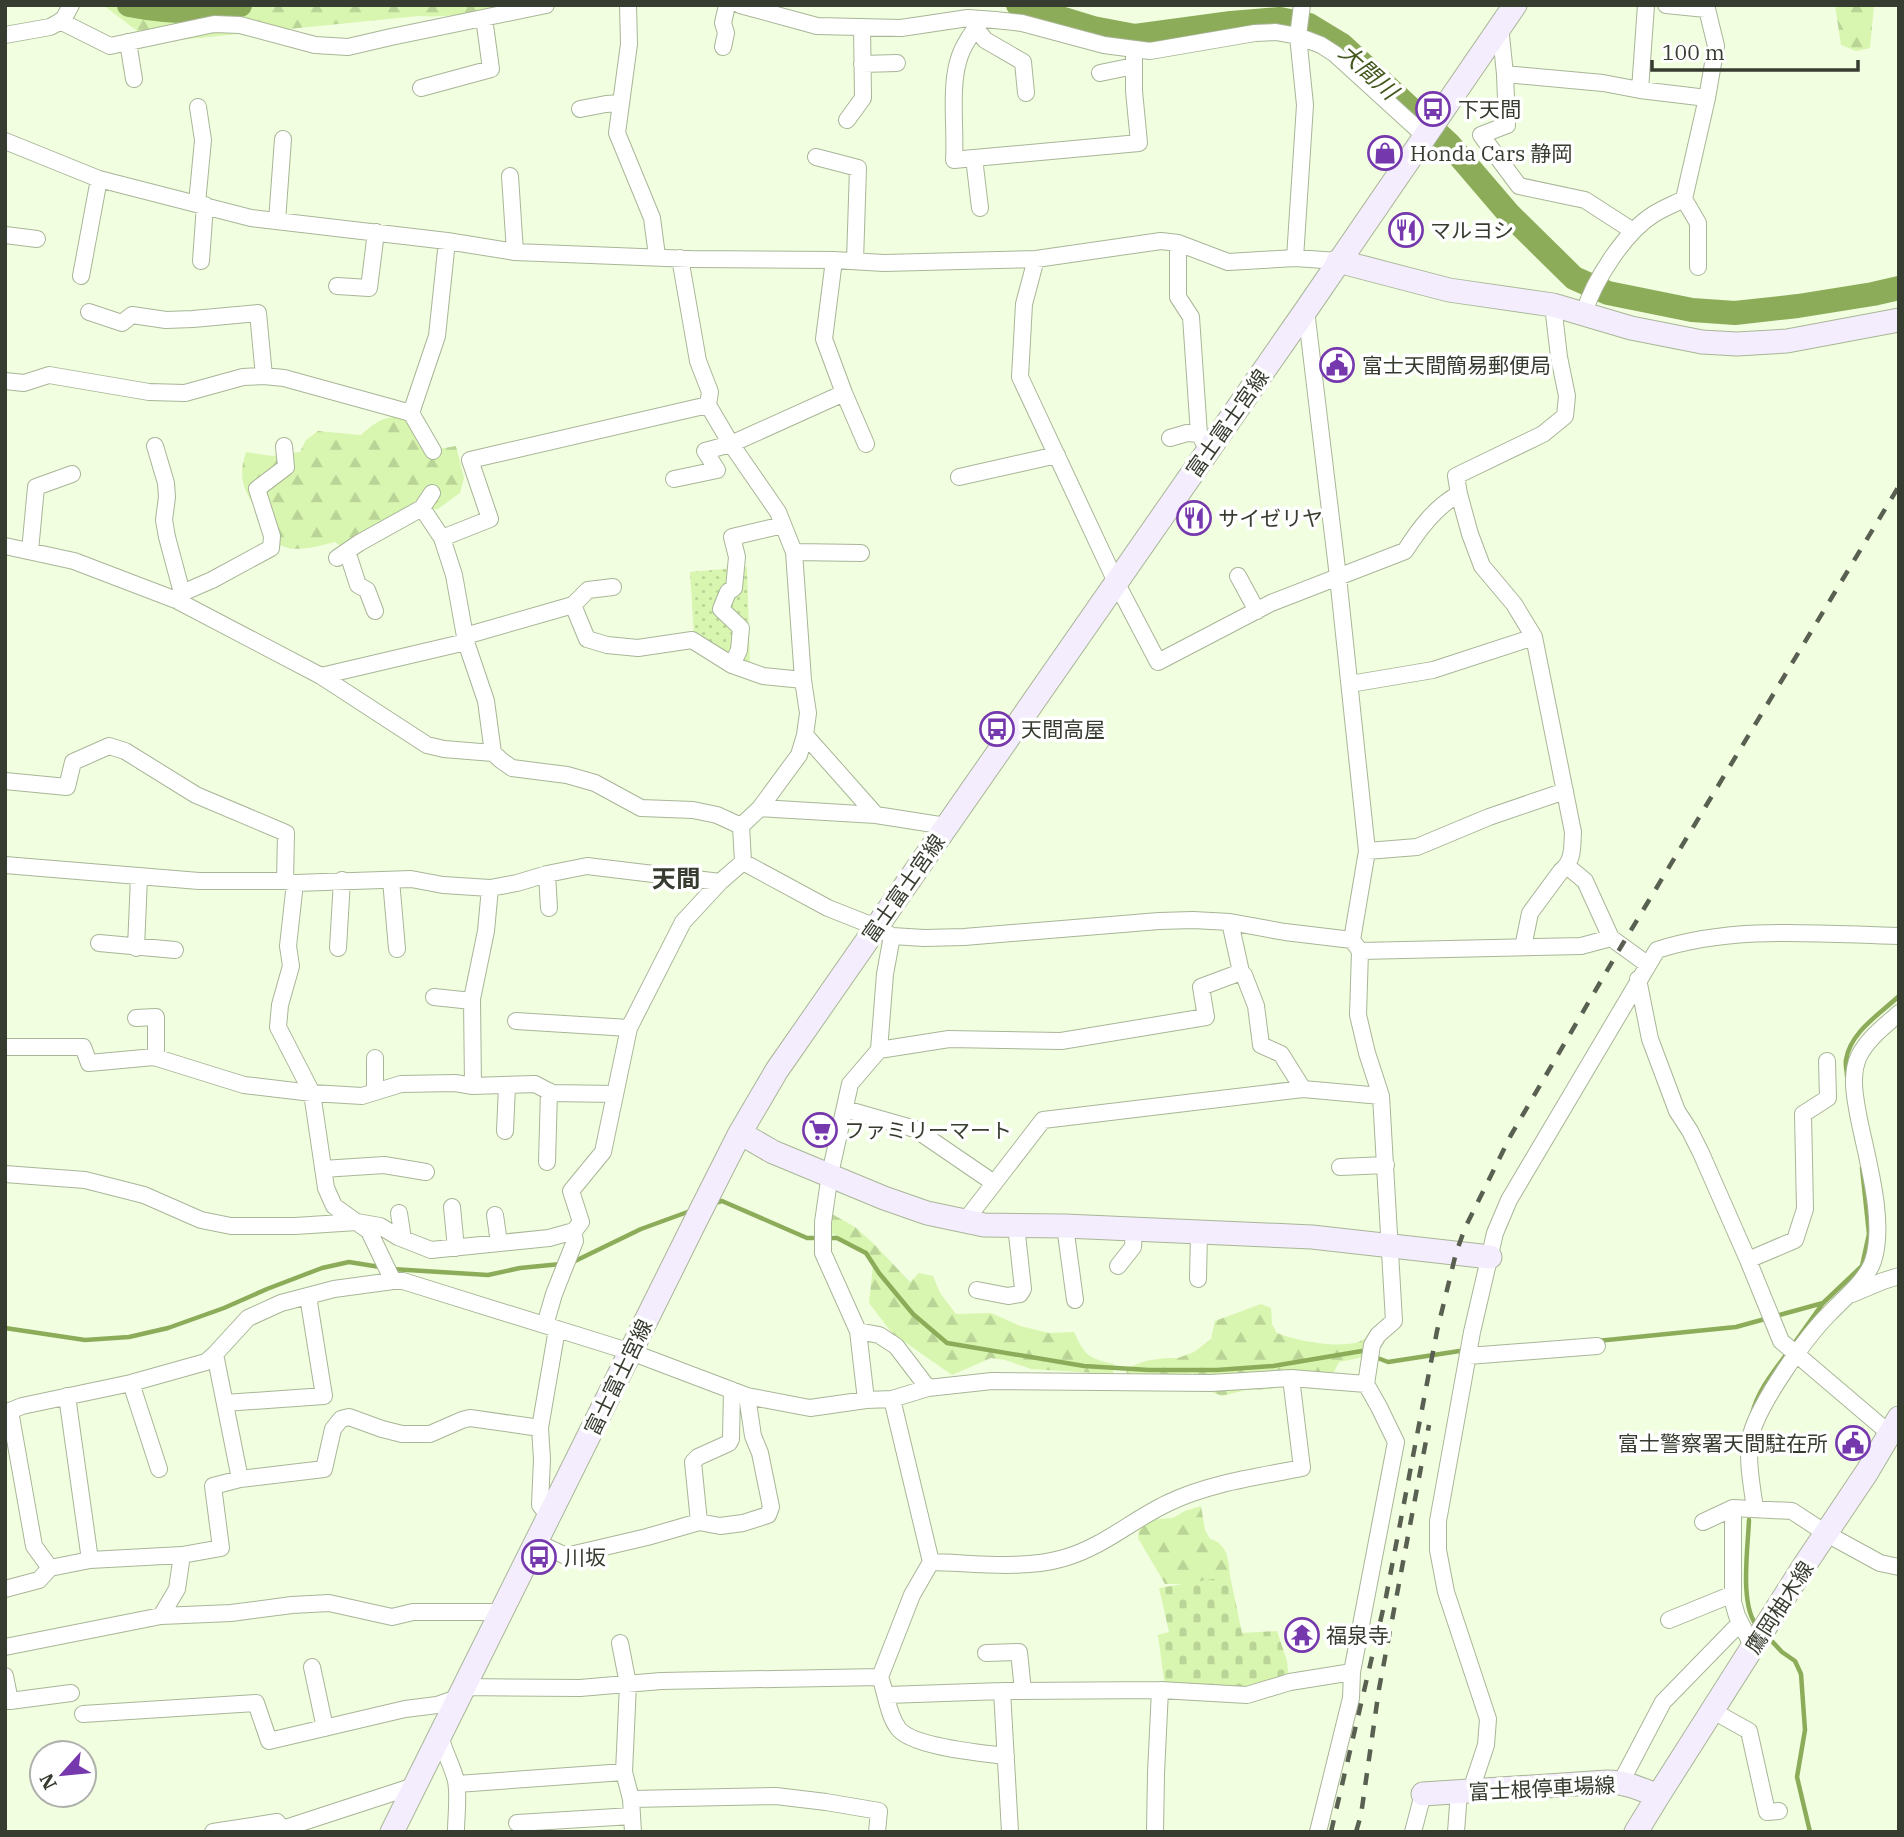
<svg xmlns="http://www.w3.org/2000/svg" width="1904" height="1837" font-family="'IBM Plex Serif','Noto Sans JP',serif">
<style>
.grass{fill:url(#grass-dots)}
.forest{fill:url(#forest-firs)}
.cemetery{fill:url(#cemetery-stones)}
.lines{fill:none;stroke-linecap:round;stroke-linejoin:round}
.stream{stroke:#8dac5a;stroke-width:4.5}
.river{stroke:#8dac5a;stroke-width:24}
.street-casing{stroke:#a9b598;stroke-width:18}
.secondary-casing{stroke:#a9b598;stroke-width:25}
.street{stroke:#fff;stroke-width:16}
.secondary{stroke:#f4edfd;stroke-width:23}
.rail{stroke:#5a6051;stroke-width:4.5;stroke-dasharray:12 12;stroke-linecap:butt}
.labels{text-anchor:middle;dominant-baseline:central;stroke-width:7;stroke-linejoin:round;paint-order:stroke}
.poi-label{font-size:21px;fill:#373c30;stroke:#fff;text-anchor:start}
.street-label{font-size:21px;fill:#373c30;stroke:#fff}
.water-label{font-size:23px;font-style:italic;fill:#44581e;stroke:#fff}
.quarter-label{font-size:24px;font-weight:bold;fill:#373c30;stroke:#fff}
</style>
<defs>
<pattern id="grass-dots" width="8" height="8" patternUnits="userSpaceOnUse" patternTransform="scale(1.75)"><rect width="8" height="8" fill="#d8f6af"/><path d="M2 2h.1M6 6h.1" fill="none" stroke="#bad497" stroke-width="1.8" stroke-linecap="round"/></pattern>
<pattern id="forest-firs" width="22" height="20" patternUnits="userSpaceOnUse" patternTransform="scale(1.75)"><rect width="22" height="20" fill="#d8f6af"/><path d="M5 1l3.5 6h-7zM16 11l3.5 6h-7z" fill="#bad497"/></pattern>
<pattern id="cemetery-stones" width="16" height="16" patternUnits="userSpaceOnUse" patternTransform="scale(1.75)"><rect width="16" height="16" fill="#d8f6af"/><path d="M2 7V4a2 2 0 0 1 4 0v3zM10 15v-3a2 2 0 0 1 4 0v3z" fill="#bad497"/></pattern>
</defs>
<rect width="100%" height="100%" fill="#f1fee0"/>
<path class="grass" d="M747 567 750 666 694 637 690 572Z"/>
<path class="forest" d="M103 5H519C486 12 451 18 418 16L169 41 148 39Z
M1835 5H1874L1870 48 1856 51 1841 45Z
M406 416 433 450 456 446 464 478 460 493 438 509H412L347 551 335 542C319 546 290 555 276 542 272 537 269 528 265 522 249 497 235 484 246 452L272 456 300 452 306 440 318 431 361 435C378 420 383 417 406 416Z
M832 1214 855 1227 874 1244 910 1282 919 1273 933 1276 940 1293 956 1314 991 1313 1020 1326 1049 1333 1074 1332C1085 1356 1088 1358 1114 1364L1113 1374 1031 1369 1005 1360 991 1358 952 1375 892 1333 869 1303 873 1265 858 1246 827 1231Z
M1261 1304 1271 1308 1272 1324 1277 1333C1301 1342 1330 1347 1356 1343 1363 1341 1369 1335 1375 1331L1368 1356 1339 1362 1334 1372 1291 1378 1272 1389 1246 1390 1222 1396 1212 1392 1203 1379 1193 1373C1182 1375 1167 1376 1158 1381 1146 1388 1149 1393 1131 1390L1135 1381 1126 1372 1132 1366 1146 1361 1165 1358H1178L1194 1352 1211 1339 1215 1321Z
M1201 1506 1205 1530 1210 1539C1227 1543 1229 1560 1230 1576L1187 1584H1165L1138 1538 1139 1530 1149 1520 1173 1518 1185 1511Z"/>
<path class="cemetery" d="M1230 1576 1242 1633 1277 1631 1287 1661 1289 1681 1247 1690 1165 1687 1158 1635 1169 1632 1159 1588Z"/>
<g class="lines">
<path class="stream" d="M1847 1076C1847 1071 1845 1065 1846 1060 1850 1032 1880 1014 1899 996
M715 1203 722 1201 807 1238H837L866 1253 879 1273 913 1314 947 1343 1084 1366 1149 1370H1217L1273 1366 1362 1351 1367 1353
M573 1262 641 1229 693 1210
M392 1269 488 1275 520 1268 561 1264
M5 1328 85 1340 129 1337 168 1328 224 1308 267 1289 322 1268 349 1262 380 1267
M1597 1341 1736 1327 1823 1303
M1793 1345 1823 1303 1862 1266 1869 1234 1862 1168
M1375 1357 1388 1362 1466 1350
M1752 1414C1758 1390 1774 1371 1788 1352
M1749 1520C1748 1547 1739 1608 1758 1627
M1767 1636 1782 1652 1795 1661 1801 1674 1805 1730 1797 1777 1810 1832"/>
<path class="river" d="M129 5C166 12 204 15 240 5
M1018 5 1093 28 1135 36 1231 23 1280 19 1309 25 1342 45 1449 144 1509 214 1574 278 1608 293 1692 310 1735 313 1798 306 1873 294 1899 288"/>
<g class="street-casing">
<path id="street" d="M628 5 629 44 617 133 652 218 657 256
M740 5 817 26 901 28 968 18 995 20 1022 23 1104 45 1150 51 1255 33 1276 32 1298 36 1321 45 1335 54 1425 136
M1666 5 1706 9
M60 21 110 46 214 24 240 25 315 45 348 47 391 37 546 5
M1500 26 1505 74 1507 125 1481 135 1519 186 1585 200 1633 231
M976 28 985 40 1023 62 1026 93
M5 35 50 27 63 20 71 5
M128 42 134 79
M723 47 726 33 723 23 727 5
M862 64 897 63
M1100 73 1134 66
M1505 74 1603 83 1640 90 1707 98
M421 88 491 69 484 18
M1640 90 1646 5
M580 109 606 104 621 103
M847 120 863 98 862 27
M5 141 99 179 251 218 447 241 515 252 691 259 834 260 884 263 1036 259 1161 241 1178 243 1228 262 1295 258 1338 261
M816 157 858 168 855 261
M974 158 1139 143 1134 91V50
M510 176 515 252
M1684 199 1698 223V267
M197 203 203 140 198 107
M980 208 974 158 954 160C956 131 950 90 958 62 962 46 972 33 982 20
M277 221 283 139
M5 235 37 239
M1178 243V297L1191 317 1199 434 1208 450
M680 258 698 361 710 392 708 405 731 444 778 512 794 552 803 680 808 713 805 735 799 755 760 808 741 826 743 862
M1295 258 1305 105 1298 36 1302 5
M1036 259 1024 304 1020 377 1116 582 1158 662 1271 603 1405 551C1419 529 1436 506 1459 494
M834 260 824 339 844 393
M201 261 205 205
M81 276 99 179
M337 286 369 288 376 232
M1306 310 1338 577 1367 851 1352 940
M89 312 122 323 132 315 166 320 193 319 258 313 264 376
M1584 313C1594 280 1625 232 1654 214 1664 208 1674 204 1684 199L1707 98 1716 46 1706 5
M5 381 24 383 49 375 149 392 185 393 243 377 264 376 284 378 411 413
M1170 438 1187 433 1199 434
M155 446 166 483 167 497 164 520 167 537 182 593
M433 451 411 413 437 336 447 241
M959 477 1057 455
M674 479 717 470 705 451 731 444 844 393 866 444
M432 493 422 508 442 538 454 575 466 642 486 701 493 753
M442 538 490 519 470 460 708 405
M5 546 74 561 176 600 321 676 427 745 444 749 493 753 502 761 512 768 567 775 595 783 641 808 693 810 717 815 741 826
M30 551 36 487 72 474
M347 551 358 585 367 590 375 611
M794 552 861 553
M337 558 359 543 422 508
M1238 576 1257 611
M176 600 182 593 212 580 271 548 272 536 257 489 286 467 284 446
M573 605 587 639 607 645 638 648 692 640 732 665 763 676 803 680
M465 636 573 605 588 590 613 587
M732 665 739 650 741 628 721 609 728 592 734 588 737 557 732 537 783 525
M321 676 466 642
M1350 684 1433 670 1534 637
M805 735 876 815 946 826
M5 781 67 787 73 762 109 746 125 751 196 795 286 833 285 881
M760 808 876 815
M1367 851 1417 847 1489 817 1565 791
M743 862 828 908 876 927 892 936 924 938 964 937 1159 921 1193 920 1230 922 1285 932 1352 940 1360 951 1581 946 1611 938 1647 964
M5 865 199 881H285L295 883 411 879 443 885 490 888 517 883 547 874 587 866 720 882 743 862
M1567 866 1585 881 1611 938
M547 874 549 908
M391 880 397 949
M295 883 288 946 291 966 280 1005 278 1027 312 1093 326 1188 334 1206 369 1231 393 1281
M1230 922 1241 972 1244 975 1256 1006 1261 1045 1281 1054 1303 1089
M892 936 885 974 879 1050 850 1084 830 1174 823 1222V1253L858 1331 879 1335 896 1346 928 1388
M99 943 175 950
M1523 947 1530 913 1561 871C1574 861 1572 846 1573 832L1534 637 1514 604 1482 566 1470 534 1459 494 1456 476 1543 434 1565 416 1567 396 1559 357 1553 305
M136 948 139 877
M338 948 342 880
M1638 979 1650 1039 1677 1111 1690 1131 1701 1153 1748 1260 1781 1341 1889 1433
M434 997 472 1001
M136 1018 156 1017V1058
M516 1021 629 1028
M5 1047H83L89 1063 154 1057 244 1085 312 1093 362 1096 401 1084 455 1083 473 1086 535 1084 552 1093 615 1094
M879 1050 949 1039 1061 1041 1206 1017 1201 987 1241 972
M473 1086 472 999 486 931 490 888
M375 1092V1058
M845 1109 915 1129 994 1183
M505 1131 507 1086
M547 1162 549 1091
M1340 1167 1386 1165
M323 1169 384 1165 426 1172
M5 1174 85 1180 144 1195 201 1220 231 1226H295L357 1222 380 1226 398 1237 431 1250 549 1238 574 1231 581 1222 571 1191 603 1152 629 1028 683 922 720 882
M452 1207 456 1248
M399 1213 403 1239
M495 1215 499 1243
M965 1221 1043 1120 1303 1089 1381 1096
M1065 1226 1075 1300
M1748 1260 1795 1240 1805 1209 1803 1114 1828 1098 1827 1061
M1118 1266 1133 1247 1134 1229
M1198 1279 1199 1232
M977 1290 1008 1296 1020 1294 1023 1289 1016 1225
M1852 1294 1883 1281 1899 1276
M545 1325 554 1294 575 1241 573 1231
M858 1331 866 1400
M1468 1356 1597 1346
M131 1383 159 1469
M67 1396 90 1560
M892 1399 931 1562
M225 1403 324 1396 308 1296
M5 1413 22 1406 131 1383 206 1362 215 1354 248 1318 281 1303 334 1289 393 1281H403L631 1352 747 1396 810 1408 866 1400 892 1399 928 1388 992 1381 1211 1383 1291 1378 1366 1384
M240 1479 324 1469 333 1429 341 1419 349 1417 382 1429 402 1434H430L462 1420 470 1418 540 1428
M1733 1508V1602L1737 1616 1753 1647
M1755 1509C1752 1485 1746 1459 1751 1435 1759 1403 1806 1337 1829 1314 1842 1300 1867 1280 1873 1261 1886 1222 1867 1159 1859 1119 1855 1098 1850 1075 1859 1056 1868 1038 1885 1026 1899 1013
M549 1516 540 1505 542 1459 540 1428 557 1329
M699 1522 693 1462 698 1457 729 1443 731 1439 732 1390
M1703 1522 1733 1508 1792 1511 1827 1534 1880 1563 1899 1567
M536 1542 566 1556 647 1537 699 1522 720 1526 743 1523 768 1515 771 1507 760 1453 753 1436 747 1396
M50 1568 90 1560 182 1555 221 1548 213 1486 240 1479 215 1354
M5 1589 39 1580 50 1568 34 1546 10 1411
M161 1616 231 1613 292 1605 329 1603 392 1617 413 1612H501
M1669 1620 1733 1594
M620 1643 628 1684 624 1772 631 1799 633 1832
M5 1647 161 1616 177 1589 182 1555
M986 1653 1019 1652 1023 1691
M312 1667 325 1728
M5 1676 10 1701H5
M880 1677 912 1595 931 1562C974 1563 1023 1570 1064 1558 1103 1547 1132 1520 1168 1503 1209 1483 1257 1477 1302 1468L1291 1378
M463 1687 580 1688 661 1681 880 1677C886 1693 888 1715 898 1728 911 1747 983 1753 1006 1756
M1002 1691 1010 1832
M887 1695 1002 1691 1160 1690 1247 1695 1290 1682 1352 1672
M10 1701 71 1693
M1713 1711 1749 1731 1767 1812 1779 1811
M83 1714 256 1703 269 1741 405 1709 437 1705 457 1698
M440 1734C443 1751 452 1764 456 1781 459 1797 456 1816 456 1832
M1621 1782 1663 1702 1740 1623
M457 1784 624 1772
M1471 1790 1486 1745 1488 1719 1446 1592 1438 1550V1521L1472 1332 1495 1233 1509 1200 1657 950C1734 925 1818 934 1899 936
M631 1799 776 1796 826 1802 879 1811 877 1832
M517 1823 632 1816
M213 1832 277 1822 282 1829 414 1786
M1155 1832 1156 1773 1160 1690
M1318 1832 1351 1698 1352 1672 1396 1442 1379 1407 1366 1384 1372 1345 1378 1335 1394 1321 1381 1096 1367 1053 1358 1015 1360 951
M1413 1832 1423 1794
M1456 1832 1459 1792"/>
</g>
<g class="secondary-casing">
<path id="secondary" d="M1338 261 1449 290 1553 305 1631 328 1702 342 1737 344 1787 341 1899 320
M740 1133 773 1152 884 1198 927 1213 984 1225 1065 1226 1312 1237 1490 1257
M1423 1794 1607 1782C1626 1782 1641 1789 1658 1796L1636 1832
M1658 1796 1804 1566 1867 1472 1899 1418
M392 1832 694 1224 740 1133 777 1070 1306 310 1515 5"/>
</g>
<use href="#street" class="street"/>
<use href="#secondary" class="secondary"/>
<path class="rail" d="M1331 1832 1386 1597 1437 1331 1456 1253 1465 1228 1511 1135 1622 945 1899 486
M1356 1832 1361 1815 1379 1689 1429 1425"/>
</g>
<defs>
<g id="bus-ring" transform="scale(1.75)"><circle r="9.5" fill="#fff" stroke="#7638ad" stroke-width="1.5"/><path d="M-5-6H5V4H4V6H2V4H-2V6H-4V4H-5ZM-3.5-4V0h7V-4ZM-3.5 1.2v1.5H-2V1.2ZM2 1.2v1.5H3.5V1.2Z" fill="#7638ad"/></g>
<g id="shop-ring" transform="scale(1.75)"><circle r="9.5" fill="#fff" stroke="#7638ad" stroke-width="1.5"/><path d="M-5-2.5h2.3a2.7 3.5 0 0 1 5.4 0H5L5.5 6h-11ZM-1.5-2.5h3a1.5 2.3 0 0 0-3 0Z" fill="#7638ad"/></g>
<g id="restaurant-ring" transform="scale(1.75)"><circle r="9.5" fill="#fff" stroke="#7638ad" stroke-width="1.5"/><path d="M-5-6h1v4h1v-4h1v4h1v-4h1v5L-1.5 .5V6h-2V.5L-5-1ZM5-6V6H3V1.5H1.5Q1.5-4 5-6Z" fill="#7638ad"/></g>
<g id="civic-ring" transform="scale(1.75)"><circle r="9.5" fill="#fff" stroke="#7638ad" stroke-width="1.5"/><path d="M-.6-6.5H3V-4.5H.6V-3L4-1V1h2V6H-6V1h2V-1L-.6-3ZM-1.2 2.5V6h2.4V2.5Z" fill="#7638ad"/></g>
<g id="supermarket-ring" transform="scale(1.75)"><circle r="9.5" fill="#fff" stroke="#7638ad" stroke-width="1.5"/><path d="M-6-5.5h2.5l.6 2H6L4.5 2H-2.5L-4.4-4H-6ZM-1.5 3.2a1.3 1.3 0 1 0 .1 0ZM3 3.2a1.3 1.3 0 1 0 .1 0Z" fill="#7638ad"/></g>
<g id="temple-ring" transform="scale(1.75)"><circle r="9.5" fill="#fff" stroke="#7638ad" stroke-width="1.5"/><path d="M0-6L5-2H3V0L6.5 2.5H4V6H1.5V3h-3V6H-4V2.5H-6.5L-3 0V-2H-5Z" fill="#7638ad"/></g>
</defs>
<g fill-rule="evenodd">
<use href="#bus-ring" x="1433" y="109"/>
<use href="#shop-ring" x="1385" y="153"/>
<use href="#restaurant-ring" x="1406" y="230"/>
<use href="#civic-ring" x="1337" y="365"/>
<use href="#restaurant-ring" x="1194" y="518"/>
<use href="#bus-ring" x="997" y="729"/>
<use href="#supermarket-ring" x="820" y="1130"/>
<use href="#civic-ring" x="1853" y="1443"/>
<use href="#bus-ring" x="539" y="1557"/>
<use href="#temple-ring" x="1302" y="1635"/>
</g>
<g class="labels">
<g class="poi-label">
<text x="1458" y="109">下天間</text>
<text x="1410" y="153">Honda Cars 静岡</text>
<text x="1430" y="230">マルヨシ</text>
<text x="1362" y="365">富士天間簡易郵便局</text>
<text x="1218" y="518">サイゼリヤ</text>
<text x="1021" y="729">天間高屋</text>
<text x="844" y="1130">ファミリーマート</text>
<text x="1828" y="1443" text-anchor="end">富士警察署天間駐在所</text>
<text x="564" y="1557">川坂</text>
<text x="1326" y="1635">福泉寺</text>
</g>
<g class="street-label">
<text transform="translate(1227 423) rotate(-55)">富士富士宮線</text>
<text transform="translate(903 888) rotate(-55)">富士富士宮線</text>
<text transform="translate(618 1377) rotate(-64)">富士富士宮線</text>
<text transform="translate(1779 1607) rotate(-57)">鷹岡柚木線</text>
<text transform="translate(1542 1788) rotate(-3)">富士根停車場線</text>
</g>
<g class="water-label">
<text transform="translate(1369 71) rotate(42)">大間川</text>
</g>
<g class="quarter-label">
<text x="676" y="878">天間</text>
</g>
</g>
<rect width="1904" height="1837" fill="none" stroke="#373c30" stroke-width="14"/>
<g transform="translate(63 1774) rotate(243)"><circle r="33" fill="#ffffff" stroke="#afb1ac" stroke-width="2"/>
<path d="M0-5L12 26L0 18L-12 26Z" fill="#7638ad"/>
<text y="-10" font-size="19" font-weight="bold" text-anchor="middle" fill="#373c30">N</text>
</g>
<path d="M1652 60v10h206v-10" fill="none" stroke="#373c30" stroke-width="3.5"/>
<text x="1662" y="60" font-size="21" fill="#373c30" stroke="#ffffff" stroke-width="5" paint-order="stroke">100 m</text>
</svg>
